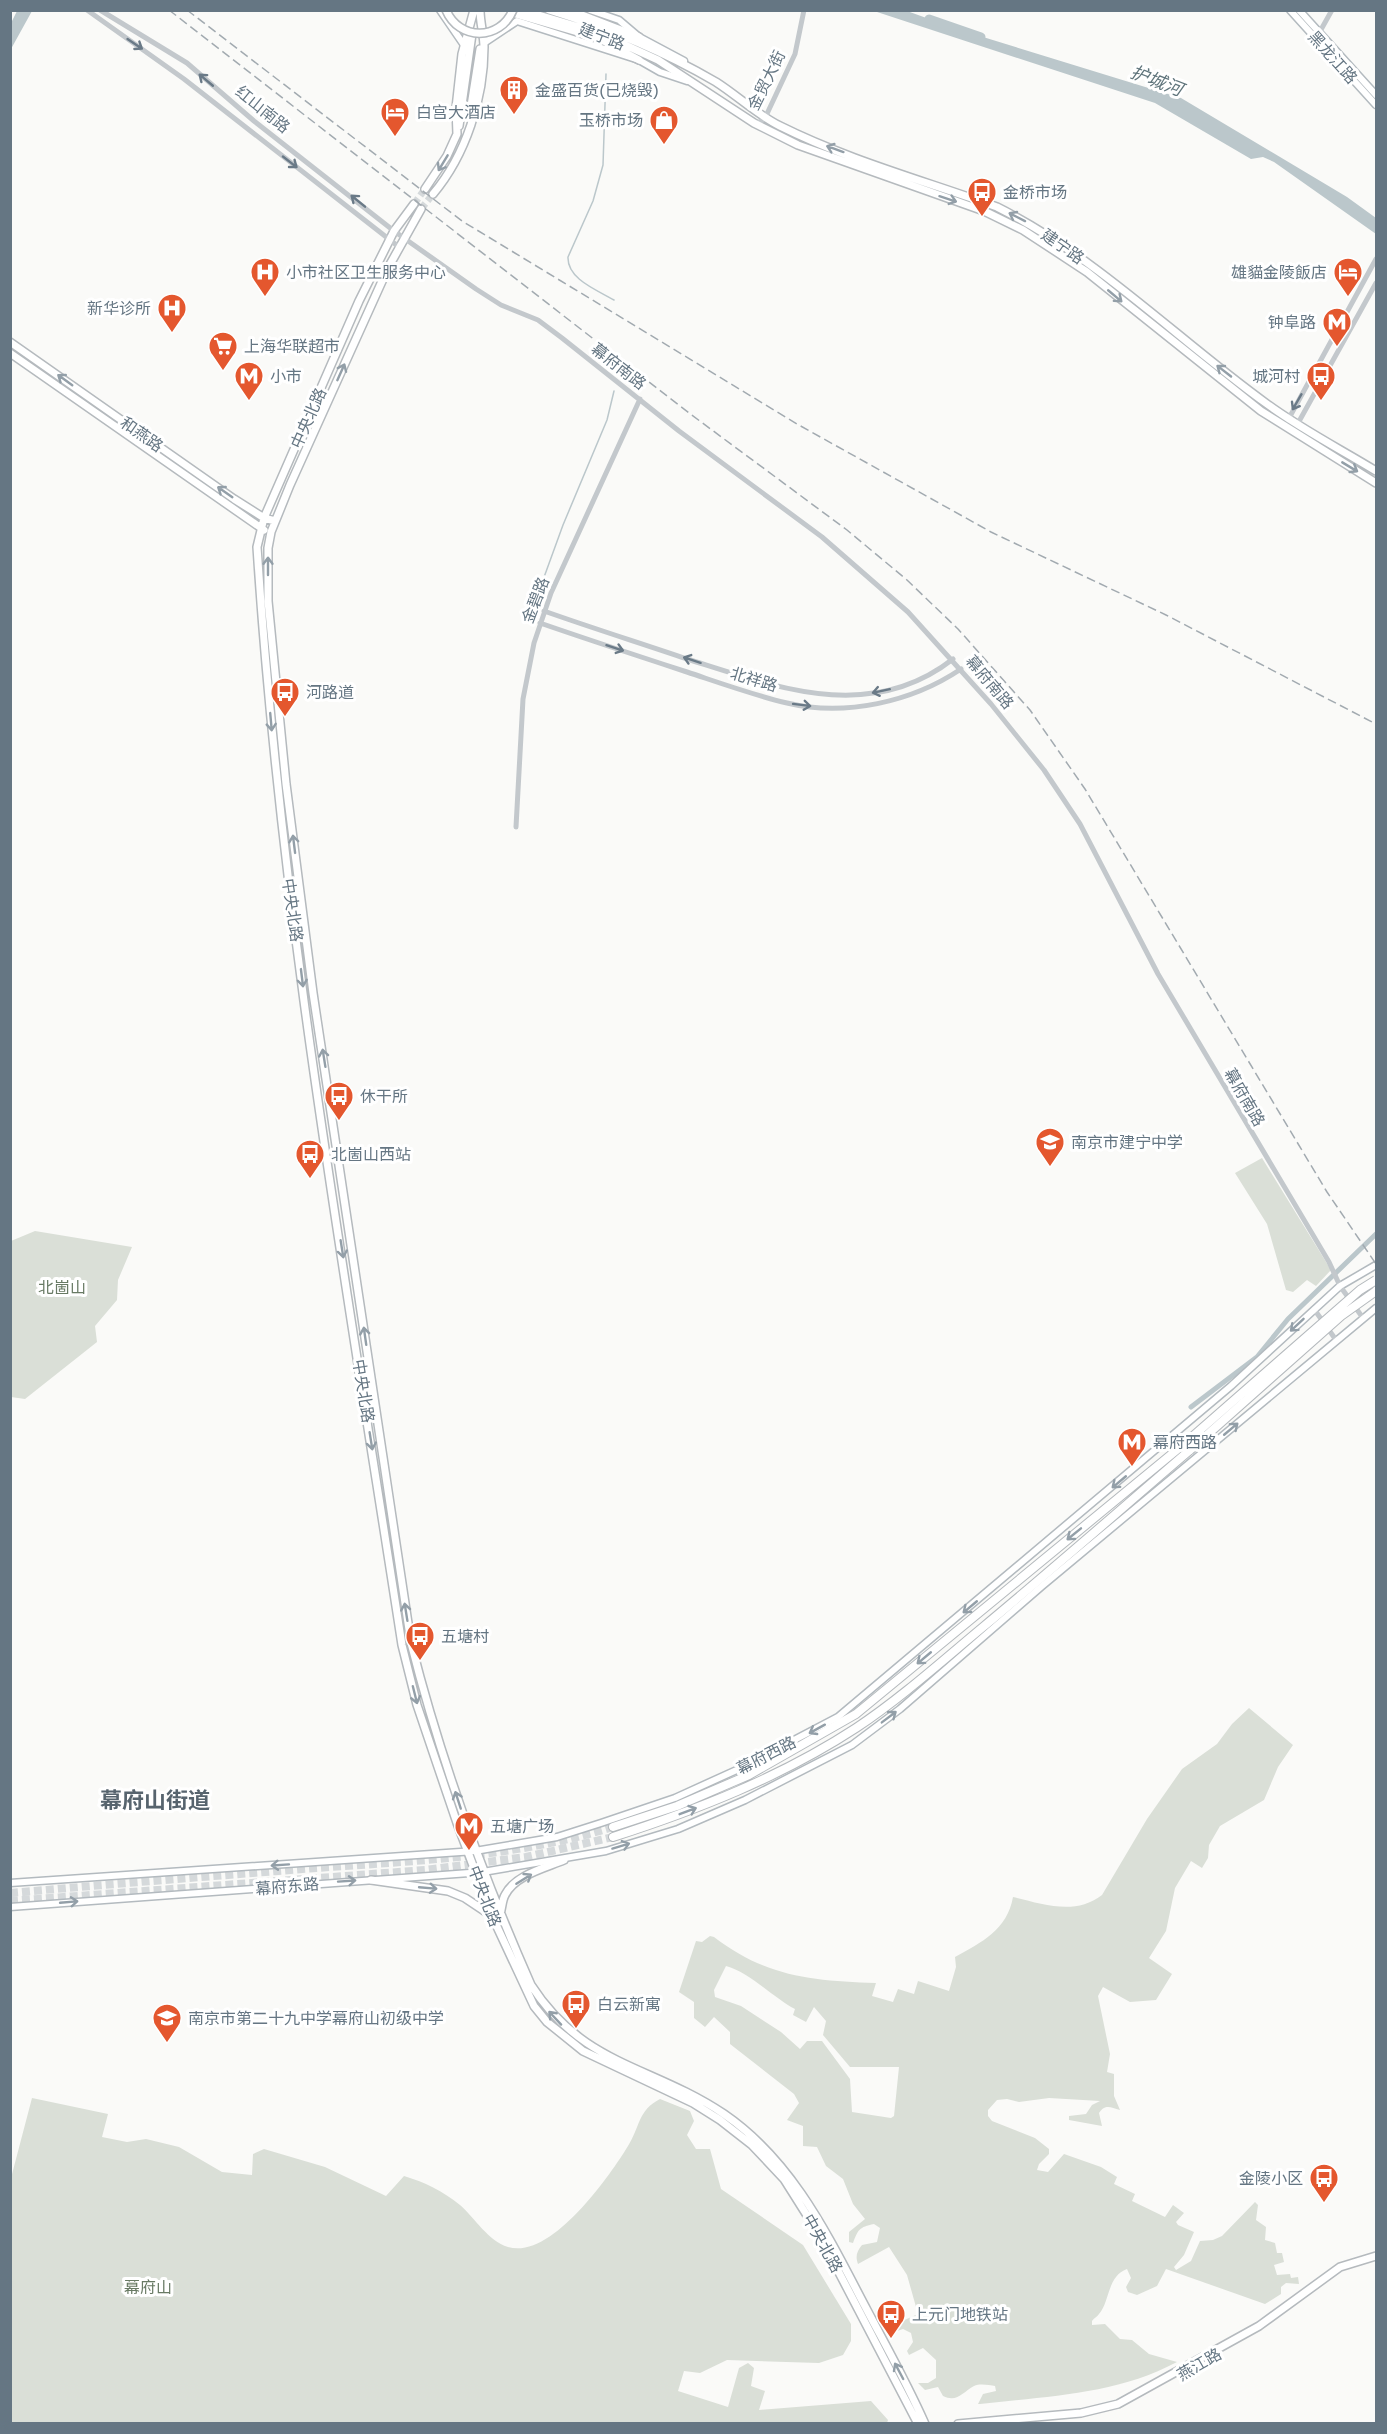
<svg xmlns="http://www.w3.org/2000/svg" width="1387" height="2434" font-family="'Golos Text','Noto Sans SC',sans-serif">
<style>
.green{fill:#dadfd7;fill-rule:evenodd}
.water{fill:#bbc7cb}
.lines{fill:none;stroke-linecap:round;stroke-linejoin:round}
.stream{stroke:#bbc7cb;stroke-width:1.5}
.canal{stroke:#bbc7cb;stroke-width:5}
.river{stroke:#bbc7cb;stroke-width:9}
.primary-tunnel{stroke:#d5d9db;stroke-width:7;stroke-dasharray:7 3.5;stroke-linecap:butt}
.trunk-tunnel{stroke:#d5d9db;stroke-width:8;stroke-dasharray:8 4;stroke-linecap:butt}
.secondary-casing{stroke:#b3babf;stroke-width:9}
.primary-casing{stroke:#b5babe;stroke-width:10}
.trunk-casing{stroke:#b4b9bd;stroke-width:10}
.tertiary{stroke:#c3c8cc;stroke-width:5}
.secondary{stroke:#fff;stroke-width:6}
.primary{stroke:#fff;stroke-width:7}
.trunk{stroke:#fff;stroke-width:8}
.rail{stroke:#a2aab0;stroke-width:1.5;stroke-dasharray:9 4.5;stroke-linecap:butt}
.primary-bridge-casing{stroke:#b5babe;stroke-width:10;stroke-linecap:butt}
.trunk-bridge-casing{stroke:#b4b9bd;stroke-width:10;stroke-linecap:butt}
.primary-bridge{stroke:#fff;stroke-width:7}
.trunk-bridge{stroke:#fff;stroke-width:8}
.oneway{stroke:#6a7a87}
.oneway2{stroke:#939fa8}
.labels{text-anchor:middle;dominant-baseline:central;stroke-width:6;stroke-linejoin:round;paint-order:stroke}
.street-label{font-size:16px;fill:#657683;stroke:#fff}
.poi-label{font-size:16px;fill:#657683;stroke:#fff;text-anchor:start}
.park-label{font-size:16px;fill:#687a64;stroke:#fff}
.water-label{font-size:18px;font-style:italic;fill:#60757c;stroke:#fff}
.district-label{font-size:22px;font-weight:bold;fill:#57646e;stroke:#fff}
</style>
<rect width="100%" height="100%" fill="#fafaf8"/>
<path class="green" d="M1262 1158 1331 1270 1316 1286 1307 1280 1293 1292 1286 1290 1267 1224 1235 1173Z
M35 1231 132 1247 118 1280 117 1300 95 1326 97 1342 25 1399 11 1397V1241Z
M1249 1708 1293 1745 1278 1767 1264 1800 1220 1826 1209 1845 1208 1858 1202 1868 1191 1861 1175 1888 1166 1931 1149 1958 1172 1974 1156 2000 1130 2002 1103 1987 1098 1996 1110 2054 1107 2072 1114 2074V2096L1120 2110C1110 2107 1105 2104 1099 2113L1102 2126 1069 2120V2116L1086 2114 1092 2105 1100 2101 1049 2098 1019 2102 1007 2099 997 2100 988 2110V2116L992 2121 1035 2138 1049 2149V2154L1039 2164 1037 2170 1048 2172 1064 2154 1101 2167 1117 2177 1114 2184 1135 2194 1132 2201 1165 2217 1173 2205 1184 2213 1176 2222 1178 2225 1194 2232 1184 2255 1174 2267 1176 2270 1191 2261 1200 2241 1213 2240 1222 2236 1255 2202 1258 2205 1256 2220 1266 2227 1265 2240 1275 2243 1277 2253H1282L1284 2262 1274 2265 1277 2275 1290 2274 1291 2278 1298 2277 1299 2284 1286 2283 1281 2287V2294L1265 2304 1166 2269 1157 2286 1137 2295 1128 2292 1126 2287 1131 2278 1127 2269C1107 2276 1110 2302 1099 2314 1097 2317 1094 2318 1092 2321V2325L1105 2324 1120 2339 1132 2340 1149 2354 1177 2362C1115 2395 1048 2396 980 2404H978L983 2394 996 2391 995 2386C989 2385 980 2383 974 2386 963 2392 957 2403 943 2396L938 2387 925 2390 918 2383H928L936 2378V2360L923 2348 909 2355 907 2351 913 2342 911 2333 903 2329 894 2332 891 2326 918 2314 907 2275 889 2247 858 2264C855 2256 857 2251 862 2245L877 2242 880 2228 874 2224C859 2227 858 2230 853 2243L849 2242V2232L865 2219 853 2204 843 2179 826 2166 817 2147 803 2146V2126L787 2120 799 2103 794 2094 730 2044V2032L714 2017 705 2027 694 2018V2002L679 1992 696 1941 702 1942 710 1936 714 1937C766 1977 813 1981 876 1983L872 1996 893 2002 898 1989 914 1994 918 1981 949 1991 956 1967 955 1957C982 1942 1007 1930 1013 1897 1043 1904 1075 1916 1102 1895L1147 1819 1182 1769 1217 1744 1232 1724ZM726 1966C749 1972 774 1998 795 2009L793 2015 806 2022 814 2007 826 2021 823 2035 850 2067H899L894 2116 891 2118 852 2112 850 2079 822 2041H807L800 2049 781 2032 741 2006 715 1997 714 1990Z
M32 2098 108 2114 102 2137 127 2142 146 2139 179 2147 222 2172 252 2175 253 2154 264 2149 325 2167 386 2196 404 2176C424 2182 443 2191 460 2205 475 2218 488 2241 508 2247 551 2260 609 2177 628 2146 640 2127 638 2110 660 2099L690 2111 694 2121 687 2135 696 2149H710L721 2189 803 2245 851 2324V2341L843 2355 819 2363 727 2360 700 2373 684 2371 678 2391 728 2407 739 2368 748 2363 754 2368 751 2386 765 2391 759 2410 871 2401 888 2420 887 2423H11V2178Z"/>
<path class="water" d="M17 11H32L11 49V23Z
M874 11H907L957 29 1181 98 1347 197 1376 218V234L1274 162 1263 157 1251 159 1155 103Z"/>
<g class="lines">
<path class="stream" d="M606 74 603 165 593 201 568 257C567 279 597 290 614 300
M539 591 563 525 607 420 614 391"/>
<path class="canal" d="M1191 1407 1257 1357 1288 1319 1376 1234"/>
<path class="river" d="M929 19 981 37"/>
<path class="primary-tunnel" d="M414 204 425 189
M421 209 433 194"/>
<path class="trunk-tunnel" d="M10 1893C112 1884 214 1876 316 1868 416 1861 516 1857 613 1827
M10 1901 425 1870 526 1857 613 1837"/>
<g class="secondary-casing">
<path id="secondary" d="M440 10 464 45
M590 10 619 20 639 37 684 61
M1290 10 1376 105
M1299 10 1376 95
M484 43 517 21 639 60 660 72 687 81
M10 1883 475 1851 557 1837 601 1823 675 1798 741 1768 838 1717 1231 1386 1340 1286 1376 1265
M10 1907 483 1872 606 1851 678 1829 745 1800 852 1745 900 1709 1042 1586 1376 1308"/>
</g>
<g class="primary-casing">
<path id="primary" d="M522 10 599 33 658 60 754 123 798 145 984 211 1023 230 1087 272 1261 411 1376 483
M549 10C607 28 663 51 716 82 738 96 756 114 780 126 848 160 925 181 997 207 1097 257 1177 339 1267 404 1301 429 1340 449 1376 471
M569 10 639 37
M512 13 598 38 639 60
M470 112 480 49
M459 126 472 34
M425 189 447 156 457 134 456 108 462 54 474 10
M433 194C466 155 484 98 484 47 484 35 480 23 480 10
M414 204 394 231 359 301 264 518 257 547C281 916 346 1281 402 1645L417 1705 457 1823 492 1916 534 2006 547 2022 583 2051 693 2103 720 2120 752 2145 784 2179 820 2236 918 2424
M421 209 388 268 290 485 271 532 268 548V601L286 784 313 993 411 1643C441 1761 482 1874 531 1985 583 2066 651 2065 724 2114 794 2162 829 2238 867 2310 887 2348 908 2385 925 2424
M10 342 234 499 264 518 275 521
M10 353 264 530
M371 1880 448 1891 465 1898 492 1916
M500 1914C502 1908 502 1900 505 1895 515 1875 545 1868 564 1860
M958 2424 1081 2413 1118 2404 1259 2326 1340 2267 1376 2256"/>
</g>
<g class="trunk-casing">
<path id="trunk" d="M613 1827 677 1806 749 1775 856 1714 1184 1444
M613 1837C697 1810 781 1777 856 1728 901 1698 942 1661 983 1627 1053 1569 1121 1509 1190 1450"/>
</g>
<path class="tertiary" d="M87 10 184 79 399 247
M100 10 187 63 254 121 394 231 476 289 501 305 538 320 562 338 679 431 822 537 908 612 991 704 1044 770 1080 824 1158 974 1329 1262 1340 1286 1363 1318
M1318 35 1332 10
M757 124 765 118 795 54 804 10
M1288 420 1376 259
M1297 425 1376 283
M544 611C592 628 640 643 687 659 776 687 870 724 953 659
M540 623C589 640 638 656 687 672 720 683 753 695 787 703 845 717 912 702 961 669
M516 827 523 699 534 643 551 593 640 399
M1314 1309 1336 1340"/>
<use href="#secondary" class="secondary"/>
<use href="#primary" class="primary"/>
<use href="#trunk" class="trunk"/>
<path class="rail" d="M169 10 689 413 847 530 907 580 958 629 1030 710 1085 789 1327 1192 1376 1264
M187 10 462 221 797 424 991 532 1166 615 1376 724"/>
<g class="primary-bridge-casing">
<path id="primary-bridge" d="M446 10C459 41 500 41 513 10"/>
</g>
<g class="trunk-bridge-casing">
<path id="trunk-bridge" d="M1184 1444 1360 1290 1376 1280
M1190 1450 1341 1316 1376 1291"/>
</g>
<use href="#primary-bridge" class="primary-bridge"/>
<use href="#trunk-bridge" class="trunk-bridge"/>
</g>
<defs><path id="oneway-shaft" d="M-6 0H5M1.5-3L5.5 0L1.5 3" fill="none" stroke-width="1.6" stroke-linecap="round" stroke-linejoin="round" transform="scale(1.5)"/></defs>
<g class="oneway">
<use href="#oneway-shaft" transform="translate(135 44) rotate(34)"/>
<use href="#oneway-shaft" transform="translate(206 80) rotate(-140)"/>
<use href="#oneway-shaft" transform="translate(290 162) rotate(38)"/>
<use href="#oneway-shaft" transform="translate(358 201) rotate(-141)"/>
<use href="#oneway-shaft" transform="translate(1297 402) rotate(120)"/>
<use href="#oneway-shaft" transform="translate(615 648) rotate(18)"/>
<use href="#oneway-shaft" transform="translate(692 660) rotate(-162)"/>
<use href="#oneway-shaft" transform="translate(881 691) rotate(168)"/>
<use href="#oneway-shaft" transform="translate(802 705) rotate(7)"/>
</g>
<g class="oneway2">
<use href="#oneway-shaft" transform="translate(835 149) rotate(-160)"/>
<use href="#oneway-shaft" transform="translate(443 163) rotate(121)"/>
<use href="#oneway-shaft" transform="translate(948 199) rotate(18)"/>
<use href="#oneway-shaft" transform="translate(1017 217) rotate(-153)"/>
<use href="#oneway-shaft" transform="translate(1115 296) rotate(40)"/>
<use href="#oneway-shaft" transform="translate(1224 371) rotate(-142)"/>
<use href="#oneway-shaft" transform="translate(341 372) rotate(-66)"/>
<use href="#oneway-shaft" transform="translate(65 380) rotate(-144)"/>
<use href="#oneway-shaft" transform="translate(1350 467) rotate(31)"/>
<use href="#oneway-shaft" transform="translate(225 492) rotate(-145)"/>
<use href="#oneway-shaft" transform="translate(268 566) rotate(-90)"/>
<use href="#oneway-shaft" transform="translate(271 722) rotate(85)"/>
<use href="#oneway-shaft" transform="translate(294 844) rotate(-97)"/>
<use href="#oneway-shaft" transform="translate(302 978) rotate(83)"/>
<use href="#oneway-shaft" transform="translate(324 1058) rotate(-99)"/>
<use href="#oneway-shaft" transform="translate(342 1249) rotate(81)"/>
<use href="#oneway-shaft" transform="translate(1297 1325) rotate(137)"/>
<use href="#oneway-shaft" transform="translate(365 1336) rotate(-98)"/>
<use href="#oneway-shaft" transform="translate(1231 1429) rotate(-40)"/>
<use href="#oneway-shaft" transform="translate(371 1441) rotate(81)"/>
<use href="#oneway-shaft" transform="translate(1119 1482) rotate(140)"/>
<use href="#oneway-shaft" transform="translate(1074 1534) rotate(141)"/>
<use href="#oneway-shaft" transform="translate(970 1607) rotate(140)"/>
<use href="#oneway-shaft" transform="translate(406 1612) rotate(-99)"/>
<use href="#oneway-shaft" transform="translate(924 1658) rotate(140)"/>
<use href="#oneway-shaft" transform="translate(415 1695) rotate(76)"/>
<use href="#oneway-shaft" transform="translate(889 1717) rotate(-37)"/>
<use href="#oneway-shaft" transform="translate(817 1729) rotate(151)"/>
<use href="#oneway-shaft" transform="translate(458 1800) rotate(-108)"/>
<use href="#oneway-shaft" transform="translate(688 1811) rotate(-21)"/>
<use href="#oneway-shaft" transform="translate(621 1846) rotate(-17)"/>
<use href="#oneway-shaft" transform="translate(280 1865) rotate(176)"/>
<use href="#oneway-shaft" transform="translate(524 1879) rotate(-32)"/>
<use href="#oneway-shaft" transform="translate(347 1881) rotate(-4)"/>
<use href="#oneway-shaft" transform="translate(428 1888) rotate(5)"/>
<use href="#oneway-shaft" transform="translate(69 1902) rotate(-5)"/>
<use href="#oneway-shaft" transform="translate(555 2018) rotate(-133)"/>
<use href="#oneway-shaft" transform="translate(899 2371) rotate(-118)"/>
</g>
<defs>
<g id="building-pin" transform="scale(1.5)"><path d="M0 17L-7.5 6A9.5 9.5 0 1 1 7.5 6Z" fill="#e4572e" stroke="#fff"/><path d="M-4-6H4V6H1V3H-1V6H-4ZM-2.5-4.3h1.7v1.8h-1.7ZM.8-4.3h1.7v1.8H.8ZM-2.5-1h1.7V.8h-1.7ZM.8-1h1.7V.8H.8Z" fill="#fff"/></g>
<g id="hotel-pin" transform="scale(1.5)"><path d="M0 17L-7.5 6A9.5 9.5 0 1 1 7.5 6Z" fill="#e4572e" stroke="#fff"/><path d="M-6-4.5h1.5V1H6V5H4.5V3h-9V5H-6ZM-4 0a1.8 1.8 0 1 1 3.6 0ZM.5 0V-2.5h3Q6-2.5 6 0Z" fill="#fff"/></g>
<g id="shop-pin" transform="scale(1.5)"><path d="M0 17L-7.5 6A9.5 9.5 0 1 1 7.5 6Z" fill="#e4572e" stroke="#fff"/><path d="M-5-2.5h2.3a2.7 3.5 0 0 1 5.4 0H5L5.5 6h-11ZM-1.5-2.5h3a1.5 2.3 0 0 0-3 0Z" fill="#fff"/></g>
<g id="bus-pin" transform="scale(1.5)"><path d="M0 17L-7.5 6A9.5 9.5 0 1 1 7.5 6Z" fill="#e4572e" stroke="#fff"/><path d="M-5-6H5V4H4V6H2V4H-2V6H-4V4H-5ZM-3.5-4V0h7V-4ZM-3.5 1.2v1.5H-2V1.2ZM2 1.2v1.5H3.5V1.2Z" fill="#fff"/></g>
<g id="hospital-pin" transform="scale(1.5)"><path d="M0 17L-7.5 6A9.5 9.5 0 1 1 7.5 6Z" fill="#e4572e" stroke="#fff"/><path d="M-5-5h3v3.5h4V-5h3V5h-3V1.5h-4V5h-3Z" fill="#fff"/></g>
<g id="metro-pin" transform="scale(1.5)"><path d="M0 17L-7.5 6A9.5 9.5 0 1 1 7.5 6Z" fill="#e4572e" stroke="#fff"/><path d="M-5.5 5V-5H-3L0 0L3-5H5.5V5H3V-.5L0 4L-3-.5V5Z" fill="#fff"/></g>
<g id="supermarket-pin" transform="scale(1.5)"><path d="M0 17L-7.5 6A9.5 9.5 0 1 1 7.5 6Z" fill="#e4572e" stroke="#fff"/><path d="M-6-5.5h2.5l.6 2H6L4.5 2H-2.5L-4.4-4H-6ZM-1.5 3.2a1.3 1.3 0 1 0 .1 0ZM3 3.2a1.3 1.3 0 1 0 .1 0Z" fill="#fff"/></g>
<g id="school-pin" transform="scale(1.5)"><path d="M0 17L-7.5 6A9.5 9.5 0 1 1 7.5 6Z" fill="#e4572e" stroke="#fff"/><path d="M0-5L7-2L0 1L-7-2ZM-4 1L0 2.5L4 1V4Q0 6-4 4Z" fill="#fff"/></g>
</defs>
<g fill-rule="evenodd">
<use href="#building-pin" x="514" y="90"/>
<use href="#hotel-pin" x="395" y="112"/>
<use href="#shop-pin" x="664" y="120"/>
<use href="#bus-pin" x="982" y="192"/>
<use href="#hospital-pin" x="265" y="272"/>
<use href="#hotel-pin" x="1348" y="272"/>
<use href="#hospital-pin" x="172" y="308"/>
<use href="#metro-pin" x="1337" y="322"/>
<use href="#supermarket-pin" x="223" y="346"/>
<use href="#metro-pin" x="249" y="376"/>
<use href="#bus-pin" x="1321" y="376"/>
<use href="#bus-pin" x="285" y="692"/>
<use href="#bus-pin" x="339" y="1096"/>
<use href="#school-pin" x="1050" y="1142"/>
<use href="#bus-pin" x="310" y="1154"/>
<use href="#metro-pin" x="1132" y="1442"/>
<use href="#bus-pin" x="420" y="1636"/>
<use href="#metro-pin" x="469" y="1826"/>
<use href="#bus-pin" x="576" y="2004"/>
<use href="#school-pin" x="167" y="2018"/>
<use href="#bus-pin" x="1324" y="2178"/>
<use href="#bus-pin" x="891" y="2314"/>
</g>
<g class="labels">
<g class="street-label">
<text transform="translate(602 36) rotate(21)">建宁路</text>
<text transform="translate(1333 57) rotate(48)">黑龙江路</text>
<text transform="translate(766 80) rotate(-64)">金贸大街</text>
<text transform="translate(263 109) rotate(39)">红山南路</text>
<text transform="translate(1063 246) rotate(35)">建宁路</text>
<text transform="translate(619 366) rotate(38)">幕府南路</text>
<text transform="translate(308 418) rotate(-66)">中央北路</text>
<text transform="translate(142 434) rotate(35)">和燕路</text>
<text transform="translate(535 600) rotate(-69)">金碧路</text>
<text transform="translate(754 679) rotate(17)">北祥路</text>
<text transform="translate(990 682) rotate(50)">幕府南路</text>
<text transform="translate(293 910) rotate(82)">中央北路</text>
<text transform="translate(1245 1097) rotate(60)">幕府南路</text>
<text transform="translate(364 1391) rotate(81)">中央北路</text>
<text transform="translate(766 1755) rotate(-27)">幕府西路</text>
<text transform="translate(287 1886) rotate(-5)">幕府东路</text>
<text transform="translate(485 1896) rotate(69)">中央北路</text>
<text transform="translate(823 2243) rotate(61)">中央北路</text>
<text transform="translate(1199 2364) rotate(-30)">燕江路</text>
</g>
<g class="poi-label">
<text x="535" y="90">金盛百货(已烧毁)</text>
<text x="416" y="112">白宫大酒店</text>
<text x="643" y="120" text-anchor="end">玉桥市场</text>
<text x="1003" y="192">金桥市场</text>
<text x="286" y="272">小市社区卫生服务中心</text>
<text x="1327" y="272" text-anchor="end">雄貓金陵飯店</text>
<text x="151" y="308" text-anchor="end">新华诊所</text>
<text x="1316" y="322" text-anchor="end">钟阜路</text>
<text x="244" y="346">上海华联超市</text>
<text x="270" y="376">小市</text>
<text x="1300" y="376" text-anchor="end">城河村</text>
<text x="306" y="692">河路道</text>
<text x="360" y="1096">休干所</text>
<text x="1071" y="1142">南京市建宁中学</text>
<text x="331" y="1154">北崮山西站</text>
<text x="1153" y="1442">幕府西路</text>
<text x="441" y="1636">五塘村</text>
<text x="490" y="1826">五塘广场</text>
<text x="597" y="2004">白云新寓</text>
<text x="188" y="2018">南京市第二十九中学幕府山初级中学</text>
<text x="1303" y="2178" text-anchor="end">金陵小区</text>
<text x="912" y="2314">上元门地铁站</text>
</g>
<g class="park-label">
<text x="62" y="1287">北崮山</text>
<text x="148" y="2287">幕府山</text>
</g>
<g class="water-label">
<text transform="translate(1157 80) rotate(21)">护城河</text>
</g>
<g class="district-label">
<text x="155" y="1799">幕府山街道</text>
</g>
</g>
<rect width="1387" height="2434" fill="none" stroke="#657683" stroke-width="24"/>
</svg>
